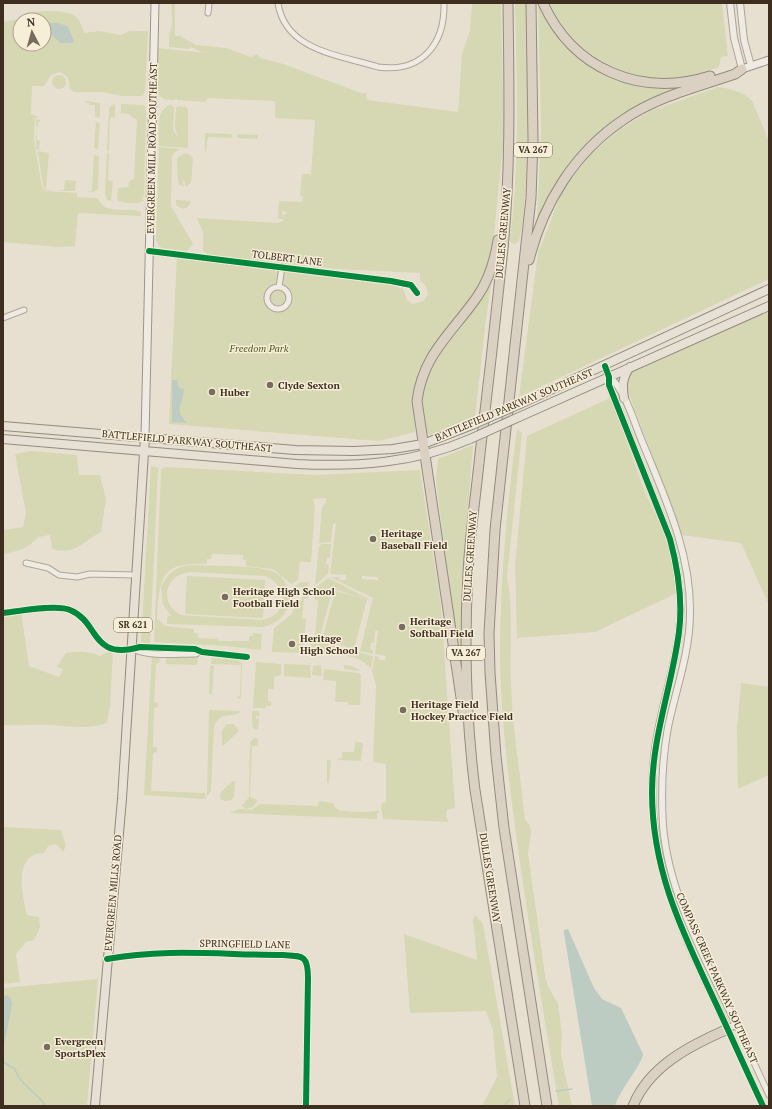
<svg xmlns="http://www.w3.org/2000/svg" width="772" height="1109" font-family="'PT Serif',serif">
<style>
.green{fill:#d6d7b3;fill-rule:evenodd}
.water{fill:#bcccc2}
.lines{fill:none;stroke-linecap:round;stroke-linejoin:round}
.stream{stroke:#bcccc2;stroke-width:1.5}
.minor-casing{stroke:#ada599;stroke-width:7}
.tertiary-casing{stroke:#ada599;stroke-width:8}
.secondary-casing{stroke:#9c958a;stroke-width:9}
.primary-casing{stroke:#928b80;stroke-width:10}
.motorway-casing{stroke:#928b80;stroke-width:11}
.minor{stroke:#efebe3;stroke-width:5}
.tertiary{stroke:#efebe3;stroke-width:6}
.secondary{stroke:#efebe3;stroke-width:7}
.primary{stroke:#e6e1d4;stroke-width:8}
.motorway{stroke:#dad1c2;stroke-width:9}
.primary-bridge-casing{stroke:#928b80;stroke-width:10;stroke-linecap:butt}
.primary-bridge{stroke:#e6e1d4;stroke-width:8}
.cycleway-casing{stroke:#f7eed8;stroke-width:8}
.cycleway{stroke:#00873e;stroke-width:6}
.poi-dot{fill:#786c5e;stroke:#f7eed8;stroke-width:1.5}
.labels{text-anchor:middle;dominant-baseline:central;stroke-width:3;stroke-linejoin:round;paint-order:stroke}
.shield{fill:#f7eed8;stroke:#756857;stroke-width:1}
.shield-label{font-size:9px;font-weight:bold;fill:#3d2e20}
.street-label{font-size:10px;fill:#3d2e20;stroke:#f7eed8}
.park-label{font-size:10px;font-style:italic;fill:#4d5a26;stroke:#f7eed8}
.poi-label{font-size:10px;font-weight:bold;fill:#3d2e20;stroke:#f7eed8;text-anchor:start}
</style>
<rect width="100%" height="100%" fill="#e7e0d1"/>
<path class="green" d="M171 3H175V36H180L196 45 226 48 251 57 258 54 260 58 283 64 361 93H366L367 100 458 112 462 54 470 31 472 3H501L504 134 493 245 487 266 477 289 428 353 418 372 414 403 415 432 379 441 169 424 177 255 391 281 392 285 403 289 407 300 412 304 424 301 428 294 426 286 420 280V273L337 269 222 257 209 255 203 251V232L197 218 278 223 283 221 284 214H287V212L282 211 283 219H278L279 201 302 202 303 196H300L302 174H311L315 120 275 118V101L208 98 205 102 177 100V98L174 100C169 100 163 100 159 95 154 88 158 58 158 48L216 54 201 52 191 47 189 49 169 47V36L172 25Z
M515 3H526C527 60 529 117 526 174 525 196 524 220 519 241L515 244 511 243 510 240C520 161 517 82 515 3Z
M538 3H540L547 20 607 75 629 83 654 88 685 87C648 107 604 125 576 156 560 174 548 198 537 219L541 130Z
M550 3H722L728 56 721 57 719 67C703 73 687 78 669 79 620 81 568 48 550 3Z
M31 12C44 12 69 8 78 19 81 23 82 29 85 33L99 31 121 35 130 31H148L145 90 143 96H123L102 92H74L70 89 68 77 60 72 51 75 44 86H32L31 114 39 117 35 118 34 141 42 188 46 191 77 193V197L98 198C104 216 127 206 141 212V216L78 213 75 246 58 247 3 242V22L24 18ZM20 20H44V44H20Z
M52 82a7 7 0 1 1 14 0a7 7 0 1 1-14 0Z
M718 87 730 89 744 94 752 101 769 141V279L519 397 538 253 563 189 592 153 619 130 650 111Z
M86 101 100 103V118L95 117V105H89V103H85Z
M115 104V117L110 118 109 151H107L109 109 112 105Z
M121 104 143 105 146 107 145 108 146 112 144 194 142 199 144 201C137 204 123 204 117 200L118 188 128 187 130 180 134 179 137 119 133 118 129 114 121 113Z
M169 105 173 106 174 108 173 129 178 138 175 127 176 108 178 106 186 107 188 109V148L159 146C159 133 155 111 169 105Z
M148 110 149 114 146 198 145 197Z
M36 119 40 120V122H38V126L36 127 37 140 40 141 39 150 36 149Z
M96 122 100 123 98 149 94 148Z
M205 133 231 134 233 138 208 137 206 153 205 152Z
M237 134 258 135V139L237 138Z
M159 147 181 149 175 152 172 157 171 206 193 244 187 251 162 248 159 246 156 240Z
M38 151 49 153 46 189 54 191 46 190 43 187Z
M107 153H109L108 180 113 181 111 201 107 200 105 195Z
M185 153V156V153L190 155 193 158 191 183 185 187V181H183L184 187 178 184 177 158Z
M94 155 99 156 98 189 93 192H85L92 191Z
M65 180 76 181 75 191H83H57L64 190Z
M176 200 190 201 191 202 188 207 183 209 176 205Z
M492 279 486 319 475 416 432 435 427 434C420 402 420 389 436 360Z
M769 312V605L741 543 681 535 626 386 631 372 646 363 724 328Z
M610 398C623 429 633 461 645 492 651 507 660 519 665 534 672 553 675 573 677 593L595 632 517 638 515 566 527 436Z
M517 429 522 433 507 577C514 612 509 649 511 684 512 724 519 764 523 803L525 819 530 826 531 834 528 853 546 982 558 1004 562 1035 561 1055 572 1106H559C545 1023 531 939 519 856 510 790 501 724 500 658 500 581 507 505 517 429Z
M473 445 462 581 461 676 436 481 438 459Z
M31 451 77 455 79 475H100L106 499 101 532C81 543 75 555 52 549L50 535 38 537C28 549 18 551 3 554V530L23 527 26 513 15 454Z
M151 466 159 468 158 470 150 644 141 642Z
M166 467 316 475 420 470 441 606 455 808 447 810 446 817 449 822 383 819 381 807 382 803 386 802V764L373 762 376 686 372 671 375 656 379 657V660H385L386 656 375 654 378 631H375L374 643H371L370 650H373V654L360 651 373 598 330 577H339V580H346V575L330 574 336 523 333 524 331 542 319 543 322 507 326 502V498L313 499 315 507 311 562H300L298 580 291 584 273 569 246 566V560H243V555L212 554 211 559H207V564C160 562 160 577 157 618L165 626 194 629V633H198V638L217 639 219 641H249V636H253V633L262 634 261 650 227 646 154 642 161 472V469ZM362 576 378 577V580L362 579Z
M322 544H331L330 558H327L326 564 329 565 328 574 315 585 319 546Z
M191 565C210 566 259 565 274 572 287 578 292 594 288 606 285 618 274 624 263 627L167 624V617L171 616 163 605 161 587C167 574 176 566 191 565ZM190 572 266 576C290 588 288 617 260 620L181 615C158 603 165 575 190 572Z
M187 576 265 580 263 618 185 614Z
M328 578 371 600 333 589 320 636 315 635 318 600 314 599 315 588Z
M301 582H309L307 593 303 592 302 587H294Z
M335 591 367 599 354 649 322 640Z
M303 595 308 596V599H304L302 618 306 619 303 653 272 652 274 628 292 614 294 601H301Z
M21 611 29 666 59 677 63 669 57 667 66 653C77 651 89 651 100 656L113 649 110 707 107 723C87 730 71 726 49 725 34 724 19 726 3 725V613Z
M315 637 320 638 319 642 373 656 371 669C356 651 331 655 310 654L311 638Z
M152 656 159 657 160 662 156 664 154 702 158 703V707L154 708 153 747H157V752L153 753 151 791 205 793 206 797 204 799 144 795Z
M169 656 194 657 197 658 198 663 196 665 166 664V658Z
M212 658 237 659 242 663 241 699 236 698 240 696 241 665 211 664Z
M256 662 281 664V675L274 677V689H268V701H271V706H266V708H253Z
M284 664 310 665 311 678 284 676Z
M321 665 322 676 312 675 313 666Z
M344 665 352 666 361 671 344 669Z
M210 666H214L212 695 209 694Z
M324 669 359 673 361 675 360 705H348V702H335L336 681 323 680Z
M741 683 769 687V775L738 789 737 728Z
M209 710 241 711C232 720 222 709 214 726L211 791 207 796Z
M252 711H258L260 713 259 717 256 715V720L257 718 259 719 258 729H254L252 726Z
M227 724H234L239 731 223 746 222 745V730Z
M254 738 258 739V746H252L250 797 258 800 253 807 246 809 242 806 249 797 250 742Z
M357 742 363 743 361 761 337 760 338 758H342V752H354L355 743Z
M327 760H331L329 783H327Z
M233 781H235L234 797C230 802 225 802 220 799V793Z
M319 801 333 803C334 806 336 809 339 810 346 812 373 813 379 810V813H377V819L229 813 239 809 251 810 260 804 318 806Z
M3 827 61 830 66 846 63 852 56 844 48 846 44 853C13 853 22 895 27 915L39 917 40 928 34 940 26 942 16 954 20 982 3 984Z
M475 915 483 924 515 1106H482L497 1077 493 1030 486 1011 410 1013 404 934 477 960 473 920Z
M98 979 87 1106H3V988Z"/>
<path class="water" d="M48 23H57L68 26 74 42 72 43H61L44 29V24Z
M172 380H177L179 388 184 389C183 407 173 407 187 423L172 422Z
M568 929 594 988 602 999 621 1008 643 1054C643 1063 619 1091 615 1106H592L564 933V930Z
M5 995 10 997 12 1004 5 1041 3 1042V996Z"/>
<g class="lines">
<path class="stream" d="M3 1062 15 1069C19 1083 37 1093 46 1106
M556 1091 572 1089
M504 1106 510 1099"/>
<g class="minor-casing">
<path id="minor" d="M278 3C285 51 340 55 378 67 422 73 445 44 444 3
M208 13 209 3
M149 251 391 281 411 285 417 293
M279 287 282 267
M267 298a11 11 0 1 1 22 0a11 11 0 1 1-22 0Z
M3 318 24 310
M26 563 48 568 59 575 77 577 90 574 136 575
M3 613C19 611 57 604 70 610 100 622 90 661 140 647L195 649 202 652 247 657
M132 649C150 657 175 654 196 654L199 652
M107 959C165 948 224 955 283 955 303 956 308 955 308 978L306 1106
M736 1024 769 1095
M728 1029 763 1106"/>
</g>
<g class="tertiary-casing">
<path id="tertiary" d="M730 3 734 38 742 69
M740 3 744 40 751 66
M605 366 609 377V385L670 539C678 569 683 601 679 632 673 678 656 722 653 768 646 869 687 941 728 1029L736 1024C707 961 669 897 663 826 661 793 662 760 668 727 676 689 690 652 690 613 691 554 666 500 644 446 636 429 625 387 609 377"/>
</g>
<g class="secondary-casing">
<path id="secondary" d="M742 69 769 60
M145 437 155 3"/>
</g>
<g class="primary-casing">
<path id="primary" d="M624 398C622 386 622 378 630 367
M520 404 769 289
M519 417 769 306
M3 426 295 450 354 451 393 449 423 444 472 425
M3 439 297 464C357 467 415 463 470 439
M95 1106 122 799 145 437"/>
</g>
<g class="motorway-casing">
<path id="motorway" d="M508 3C509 85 511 167 503 249 496 317 488 386 480 454 476 494 470 533 468 573 464 645 466 718 475 790L525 1106
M531 3 533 140 531 198 495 530 489 633 490 673 496 756 504 828 547 1106
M543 3C573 69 640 98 710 76
M529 260C543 204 574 153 623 120 656 97 697 87 735 74L742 69
M463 711 417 401C423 354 452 333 477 297 489 280 495 259 498 240
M633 1106C649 1066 691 1045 728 1029"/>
</g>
<use href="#minor" class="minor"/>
<use href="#tertiary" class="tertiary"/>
<use href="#secondary" class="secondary"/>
<use href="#primary" class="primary"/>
<use href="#motorway" class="motorway"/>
<g class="primary-bridge-casing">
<path id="primary-bridge" d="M472 425 520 404
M470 439 519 417"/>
</g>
<use href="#primary-bridge" class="primary-bridge"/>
<g class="cycleway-casing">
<path id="cycleway" d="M149 251 391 281 411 285 417 293
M605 366 609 377V385L670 539C678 569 683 601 679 632 672 686 652 737 652 792 652 867 679 925 710 991 728 1029 745 1068 763 1106
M3 613C19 611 57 604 70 610 100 622 90 661 140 647L195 649 202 652 247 657
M107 959C165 948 224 955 283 955 303 956 308 955 308 978L306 1106"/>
</g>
<use href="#cycleway" class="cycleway"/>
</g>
<g class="poi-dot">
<circle cx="270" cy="385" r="4"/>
<circle cx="212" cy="392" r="4"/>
<circle cx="373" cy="539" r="4"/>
<circle cx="225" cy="597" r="4"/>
<circle cx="402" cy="627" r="4"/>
<circle cx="292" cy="644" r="4"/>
<circle cx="403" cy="710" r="4"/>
<circle cx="47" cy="1047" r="4"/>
</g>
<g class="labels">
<g class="shield">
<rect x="514" y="143" width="38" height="14" rx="3"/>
<rect x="114" y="618" width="38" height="14" rx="3"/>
<rect x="447" y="646" width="38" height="14" rx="3"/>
</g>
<g class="shield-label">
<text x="533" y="150">VA 267</text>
<text x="133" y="625">SR 621</text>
<text x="466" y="653">VA 267</text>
</g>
<g class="street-label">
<text transform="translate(152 148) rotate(-89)">EVERGREEN MILL ROAD SOUTHEAST</text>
<text transform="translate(503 233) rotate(-85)">DULLES GREENWAY</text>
<text transform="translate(287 258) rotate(7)">TOLBERT LANE</text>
<text transform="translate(514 405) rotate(-23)">BATTLEFIELD PARKWAY SOUTHEAST</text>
<text transform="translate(187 441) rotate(5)">BATTLEFIELD PARKWAY SOUTHEAST</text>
<text transform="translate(470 556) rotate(-86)">DULLES GREENWAY</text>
<text transform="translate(490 878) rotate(81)">DULLES GREENWAY</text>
<text transform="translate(113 893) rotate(-85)">EVERGREEN MILLS ROAD</text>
<text transform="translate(245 944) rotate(1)">SPRINGFIELD LANE</text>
<text transform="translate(717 978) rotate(66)">COMPASS CREEK PARKWAY SOUTHEAST</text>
</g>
<g class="park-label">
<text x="259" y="348">Freedom Park</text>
</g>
<g class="poi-label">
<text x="278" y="385">Clyde Sexton</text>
<text x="220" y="392">Huber</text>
<text x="381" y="533">Heritage<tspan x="381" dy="12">Baseball Field</tspan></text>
<text x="233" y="591">Heritage High School<tspan x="233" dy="12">Football Field</tspan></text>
<text x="410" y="621">Heritage<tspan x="410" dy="12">Softball Field</tspan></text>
<text x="300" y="638">Heritage<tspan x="300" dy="12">High School</tspan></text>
<text x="411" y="704">Heritage Field<tspan x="411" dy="12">Hockey Practice Field</tspan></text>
<text x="55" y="1041">Evergreen<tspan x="55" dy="12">SportsPlex</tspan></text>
</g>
</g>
<rect width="772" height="1109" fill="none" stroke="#3d2e20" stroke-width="8"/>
<g transform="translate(32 32) rotate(354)"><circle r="19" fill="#f7eed8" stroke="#ada18e"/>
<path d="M0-3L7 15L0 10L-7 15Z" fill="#786c5e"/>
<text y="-6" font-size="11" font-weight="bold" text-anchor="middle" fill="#3d2e20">N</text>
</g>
</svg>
